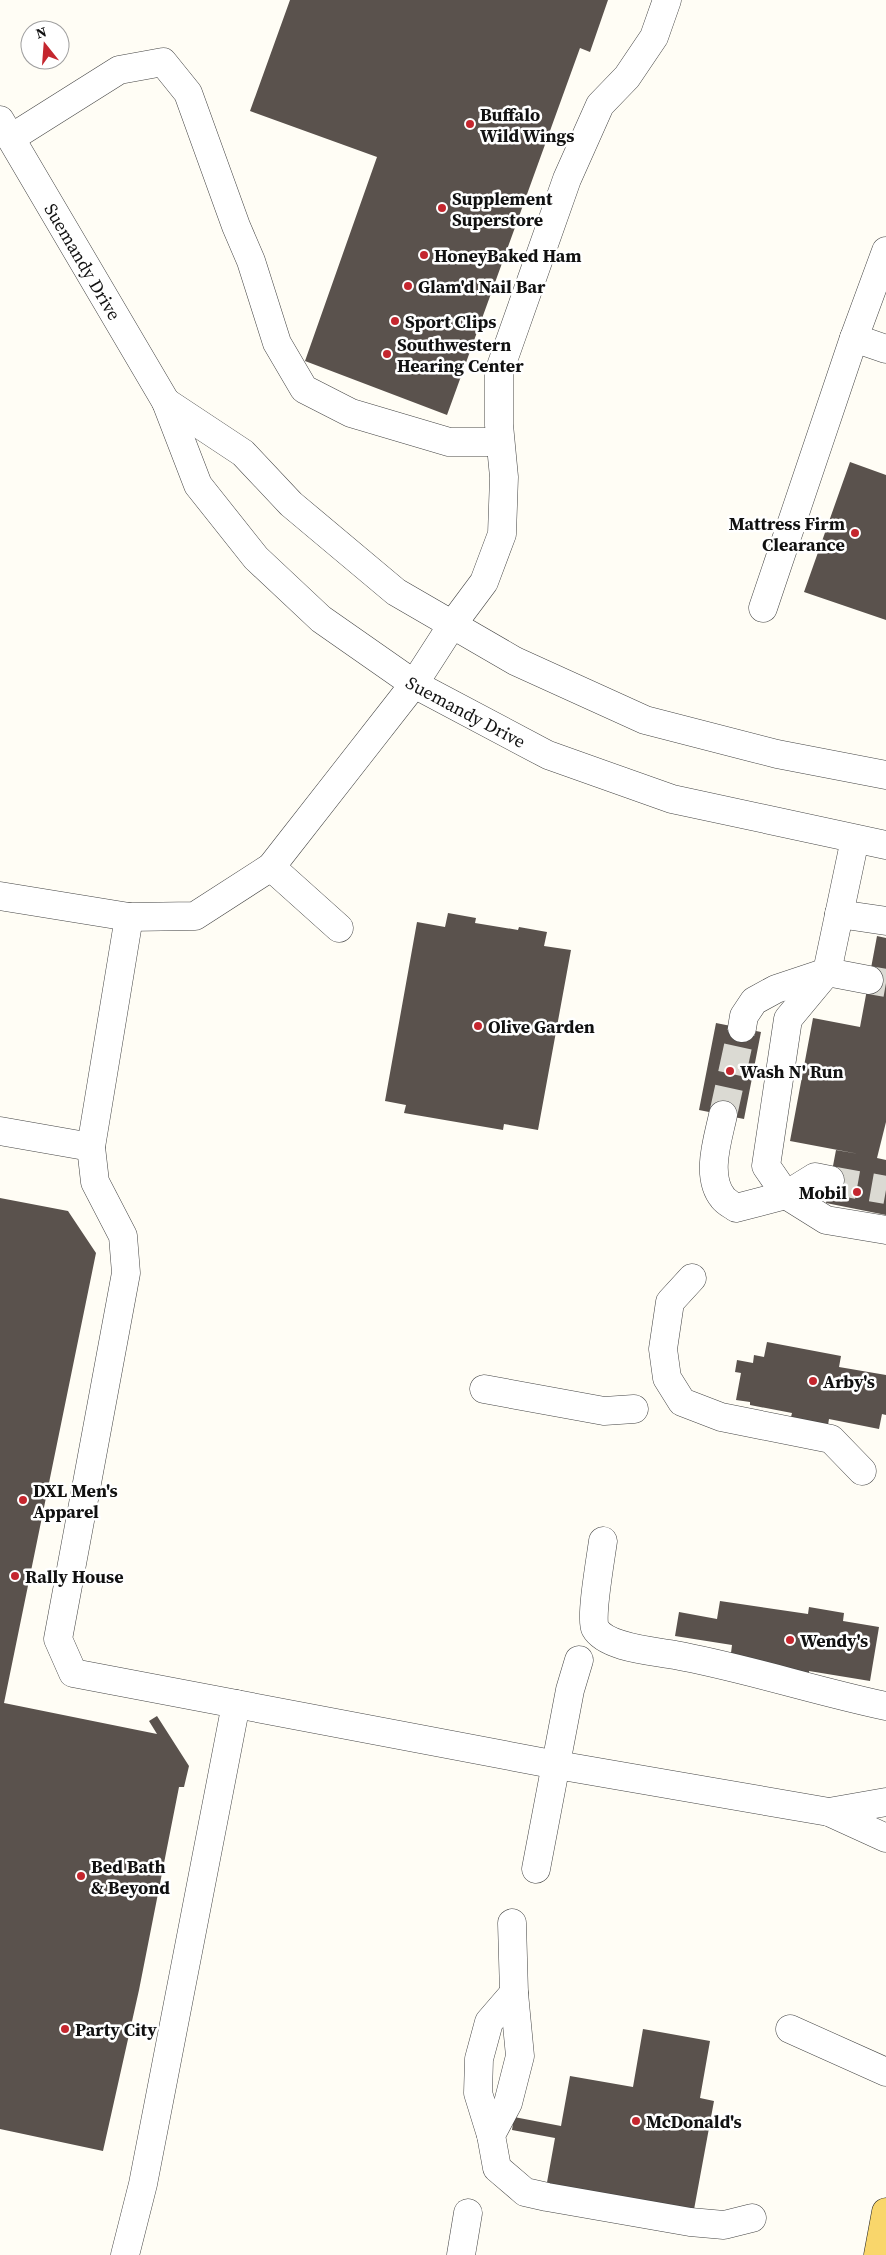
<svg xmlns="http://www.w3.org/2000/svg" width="886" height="2255" font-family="'Source Serif 4',serif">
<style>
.building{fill:#5a524d}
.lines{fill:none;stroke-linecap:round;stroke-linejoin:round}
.minor-tunnel{stroke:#dbdad3;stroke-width:28;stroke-dasharray:28 14;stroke-linecap:butt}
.minor-casing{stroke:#444;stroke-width:29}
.major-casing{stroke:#222;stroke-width:29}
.minor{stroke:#fff;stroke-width:28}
.major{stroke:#f9d66b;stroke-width:28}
.poi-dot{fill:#c4262e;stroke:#fff;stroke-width:2}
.labels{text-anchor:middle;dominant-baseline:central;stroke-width:5;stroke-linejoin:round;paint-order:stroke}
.poi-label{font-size:18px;font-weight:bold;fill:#111;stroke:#fff;text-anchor:start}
.street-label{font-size:18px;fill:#111;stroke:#fff}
</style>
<rect width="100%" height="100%" fill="#fffdf5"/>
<path class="building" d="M290 0H608L590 52 580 48 447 415 305 361 377 157 250 111Z
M850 462 886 475V620L804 592Z
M448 913 476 918 475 923 518 930 519 927 547 932 544 946 571 950 538 1130 504 1124 503 1130 404 1113 406 1105 385 1101 417 922 445 927Z
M877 936 886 938V1122L877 1158 886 1160V1215L826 1203 836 1150 859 1154 790 1141 813 1018 860 1027Z
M716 1023 761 1032 744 1119 699 1110Z
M0 1198 68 1211 96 1253 4 1703 157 1734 149 1721 157 1716 189 1766 184 1787H179L139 1990 103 2151 0 2129Z
M767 1342 841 1356 839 1367 886 1375V1415L882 1414 879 1429 829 1419 827 1431 790 1421 792 1413 750 1405V1402L736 1400 741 1373 735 1372 737 1360 753 1363 754 1355 764 1357Z
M720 1601 808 1614 809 1607 844 1613 843 1621 879 1627 870 1681 809 1671V1675L774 1669 775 1664 743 1659 730 1661 732 1645 675 1636 679 1612 717 1619Z
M643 2029 710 2041 700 2098 714 2101 693 2215 546 2188 555 2138 512 2130 514 2117 561 2126 570 2076 633 2087Z"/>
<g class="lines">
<path class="minor-tunnel" d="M869 980 886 983
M723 1115 742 1028
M830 1180 886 1190"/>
<g class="minor-casing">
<g id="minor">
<path id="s1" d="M0 120 166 402 198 485 256 558 321 619 414 684 548 755 672 799 886 845"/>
<path d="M11 138 119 70 163 62 188 93 236 226 251 261 277 343 304 389 351 413 449 442H500"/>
<path d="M854 338 886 349"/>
<path d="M166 402 243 453 291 504 396 592 515 661 645 720 777 754 886 775"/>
<path d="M763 608 854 338 886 251"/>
<path d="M855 839 827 972 788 1019 766 1166 786 1195 826 1220 886 1230"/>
<path d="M271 867 339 928"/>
<path d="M0 896 129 917 195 916 271 867 414 684 452 625 484 582 502 534 504 477 499 425V372L567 179 600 105 627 77 654 37 667 0"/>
<path d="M839 914 886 921"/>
<path d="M129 917 91 1147 95 1182 123 1236 126 1273 58 1639 73 1673 557 1765 829 1812 886 1838"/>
<path d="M742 1028 744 1016 754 1001 776 989 827 972 869 980"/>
<path d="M723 1115C718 1139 705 1176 723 1198 726 1202 732 1205 736 1208L786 1195 815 1177 830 1180"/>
<path d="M0 1131 91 1147"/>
<path d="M692 1278 670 1302 663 1349 667 1378 682 1402 721 1417 831 1439 862 1471"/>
<path d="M484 1389 604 1411 634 1409"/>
<path d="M603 1541C601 1556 590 1619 595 1628 606 1648 654 1651 675 1655 746 1668 815 1691 886 1706"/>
<path d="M829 1812 886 1802"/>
<path d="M536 1869 570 1690 579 1660"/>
<path d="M512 1923 514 1993 520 2056 508 2103 491 2135 497 2168 525 2192 547 2197 690 2222 724 2225 752 2218"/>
<path d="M790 2029 886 2072"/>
<path d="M491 2135 478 2093 479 2059 489 2022 514 1993"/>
<path d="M125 2255 143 2184 236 1704"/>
<path d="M461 2255 468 2213"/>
</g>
</g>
<g class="major-casing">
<path id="major" d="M878 2255 886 2212"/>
</g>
<use href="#minor" class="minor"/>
<use href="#major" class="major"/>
</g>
<g class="poi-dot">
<circle cx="470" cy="124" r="5"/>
<circle cx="442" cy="208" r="5"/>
<circle cx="424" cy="255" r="5"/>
<circle cx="408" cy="286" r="5"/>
<circle cx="395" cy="321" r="5"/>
<circle cx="387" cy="354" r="5"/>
<circle cx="855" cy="533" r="5"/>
<circle cx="478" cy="1026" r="5"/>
<circle cx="730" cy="1071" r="5"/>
<circle cx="857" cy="1192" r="5"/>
<circle cx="813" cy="1381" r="5"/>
<circle cx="23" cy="1500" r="5"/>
<circle cx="15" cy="1576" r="5"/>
<circle cx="790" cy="1640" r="5"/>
<circle cx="81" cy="1876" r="5"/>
<circle cx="65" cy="2029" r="5"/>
<circle cx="636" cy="2121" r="5"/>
</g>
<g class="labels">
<g class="poi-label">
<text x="480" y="114">Buffalo<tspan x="480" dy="21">Wild Wings</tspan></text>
<text x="452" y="198">Supplement<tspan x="452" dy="21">Superstore</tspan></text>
<text x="434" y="255">HoneyBaked Ham</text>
<text x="418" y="286">Glam'd Nail Bar</text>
<text x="405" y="321">Sport Clips</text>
<text x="397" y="344">Southwestern<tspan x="397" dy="21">Hearing Center</tspan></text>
<text x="845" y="523" text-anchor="end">Mattress Firm<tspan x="845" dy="21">Clearance</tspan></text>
<text x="488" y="1026">Olive Garden</text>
<text x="740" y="1071">Wash N' Run</text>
<text x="847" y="1192" text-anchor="end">Mobil</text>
<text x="823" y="1381">Arby's</text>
<text x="33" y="1490">DXL Men's<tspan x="33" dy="21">Apparel</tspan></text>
<text x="25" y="1576">Rally House</text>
<text x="800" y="1640">Wendy's</text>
<text x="91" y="1866">Bed Bath<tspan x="91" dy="21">&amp; Beyond</tspan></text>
<text x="75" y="2029">Party City</text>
<text x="646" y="2121">McDonald's</text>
</g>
<g class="street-label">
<text stroke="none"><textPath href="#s1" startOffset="164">Suemandy Drive</textPath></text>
<text stroke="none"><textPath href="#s1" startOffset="771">Suemandy Drive</textPath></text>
</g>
</g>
<g transform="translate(45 45) rotate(343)"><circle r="24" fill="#ffffff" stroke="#a0a0a0"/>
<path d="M0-4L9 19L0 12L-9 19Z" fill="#c4262e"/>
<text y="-8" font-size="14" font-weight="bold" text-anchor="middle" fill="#111111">N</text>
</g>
</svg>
